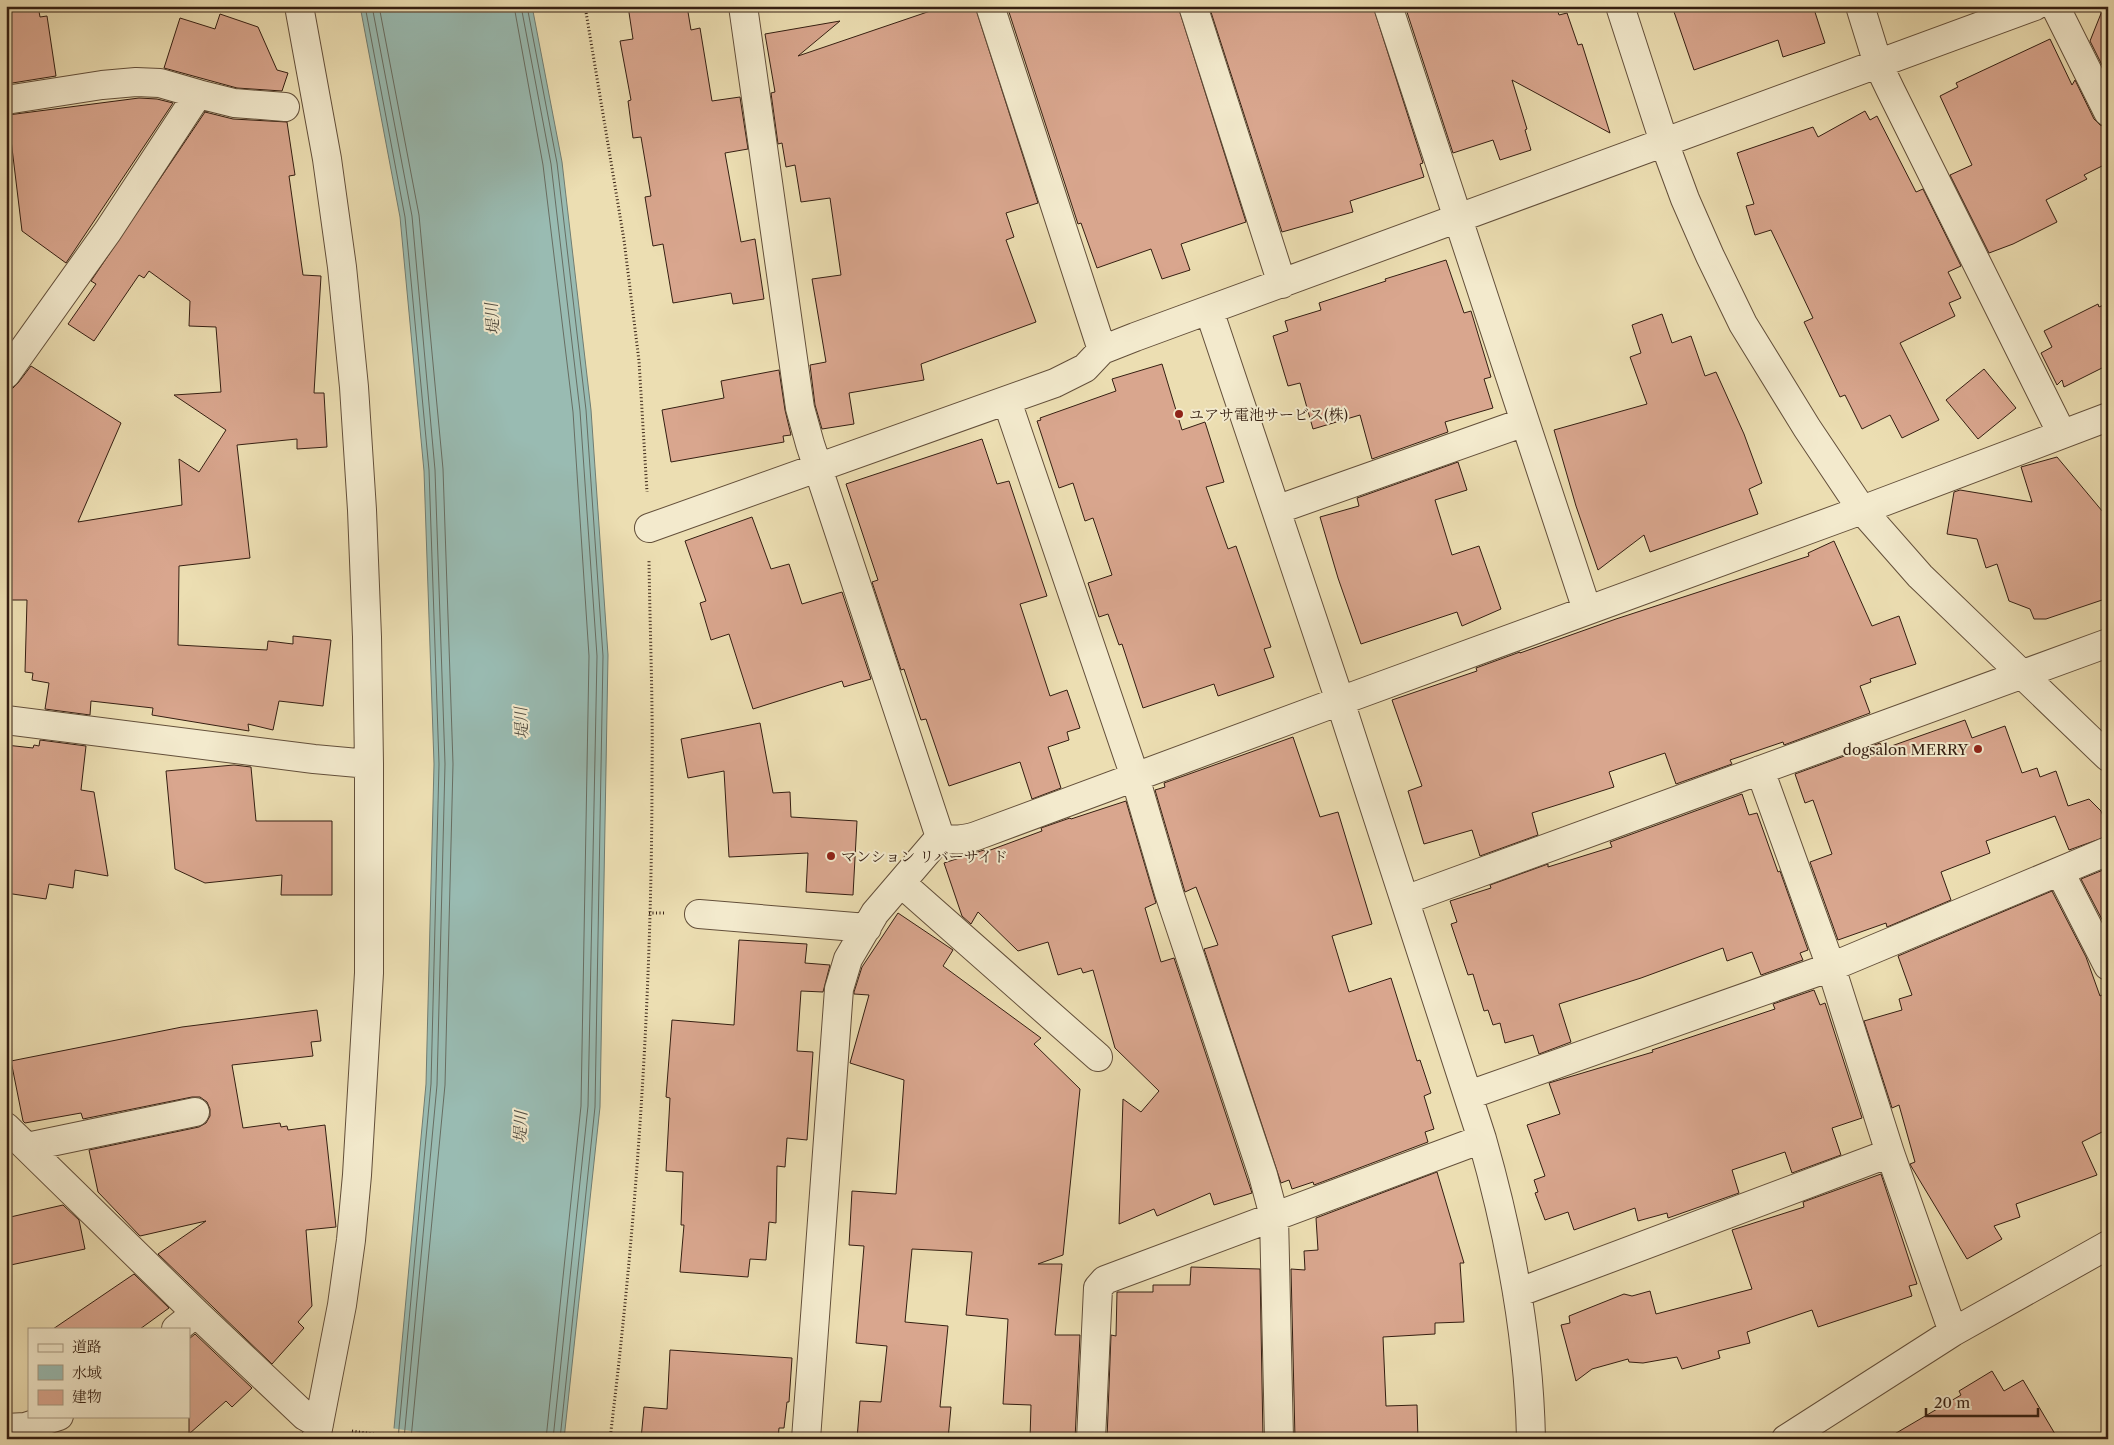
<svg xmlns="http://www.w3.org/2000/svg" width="2114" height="1445" font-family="'Libre Caslon Text','Noto Serif JP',serif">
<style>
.water{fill:#99bbb2;stroke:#717d72}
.pier{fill:#ecdeb2}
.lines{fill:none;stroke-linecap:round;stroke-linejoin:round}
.shore{stroke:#676d62;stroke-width:1}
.building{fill:#d9a68e;stroke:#351f12}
.minor-casing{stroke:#634f3a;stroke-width:30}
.path{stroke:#351f12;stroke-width:3;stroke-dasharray:1 2.5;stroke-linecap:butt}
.minor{stroke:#f3eacd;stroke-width:28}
.poi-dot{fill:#8f2418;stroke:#f3eacd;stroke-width:2}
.labels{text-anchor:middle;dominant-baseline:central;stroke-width:4;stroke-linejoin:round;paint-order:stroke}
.poi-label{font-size:15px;fill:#351f12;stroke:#f3eacd;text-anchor:start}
.water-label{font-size:16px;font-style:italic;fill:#534e42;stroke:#f3eacd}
</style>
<rect width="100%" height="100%" fill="#ecdeb2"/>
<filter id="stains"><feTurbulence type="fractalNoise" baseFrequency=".004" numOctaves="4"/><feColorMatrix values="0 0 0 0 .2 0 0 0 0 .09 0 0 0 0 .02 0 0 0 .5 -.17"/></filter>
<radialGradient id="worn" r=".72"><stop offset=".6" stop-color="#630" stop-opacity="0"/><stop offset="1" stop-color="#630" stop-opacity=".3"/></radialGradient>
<path class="water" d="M360 6H532L562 162 591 410 608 655 600 1107 564 1439H393L426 1084 434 764 424 471 400 217Z"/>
<path class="pier" d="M391 1428 464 1439H390Z"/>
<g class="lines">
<path class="shore" d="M365 6 405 217 429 470 439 764 431 1084 398 1439
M372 6 412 216 435 470 445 764 437 1085 404 1439
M379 6 419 215 443 469 453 764 445 1085 411 1439
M514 6 543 165 573 412 589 656 581 1106 546 1439
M521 6 551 164 580 411 597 656 588 1106 553 1439
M527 6 557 163 586 410 603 656 595 1107 560 1439"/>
</g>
<path class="building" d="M6 6H38L40 17 47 16 56 76 6 84Z
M628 6H687L691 30 700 28 712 101 740 97 748 149 725 153 741 242 755 239 764 299 733 304 731 293 673 303 663 244 653 246 645 197 651 196 641 137 633 138 628 101 631 100 620 41 633 39Z
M945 6H975L1038 203 1006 213 1014 237 1006 240 1036 322 921 364 924 380 849 393 854 424 822 429 815 405 810 365 826 362 812 279 841 275 830 198 801 202 795 165 786 167 782 143 778 144 771 93 775 92 765 34 840 21 798 56Z
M1007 6H1178L1246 222 1181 244 1190 270 1162 279 1151 249 1097 268 1081 223 1078 224Z
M1209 6H1373L1423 163 1420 164 1424 177 1350 201 1353 212 1282 232Z
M1405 6H1556L1559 15 1567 13 1578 45 1582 44 1610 133 1512 80 1527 129 1525 130 1531 150 1500 160 1493 140 1453 153Z
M1672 6H1813L1825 43 1783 57 1778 40 1694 70Z
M2104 6H2108V77L2090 41Z
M220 14 258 27 277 70 288 73 282 91 237 88 164 68 180 18 215 29Z
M2050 39 2072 85 2075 80 2094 119 2100 125 2108 128V163L2084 175 2087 179 2046 200 2057 222 2013 244 1989 253 1950 175 1972 165 1940 96 1958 87 1956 83Z
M139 98 157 99 173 103 66 263 22 231 8 115Z
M1865 111 1870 120 1877 116 1916 192 1923 189 1961 266 1948 272 1961 298 1949 303 1955 316 1900 343 1939 420 1902 438 1890 415 1862 429 1845 395 1840 397 1804 322 1813 318 1771 230 1755 235 1746 206 1754 204 1737 153 1813 127 1818 137Z
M205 112 233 119 287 122 295 175 289 176 303 275 321 276 314 393H324L327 447 297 449V439L237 445 250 558 179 566 178 645 267 650 268 641 293 644V636L331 640 323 706 279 701 273 730 248 724 249 731 152 715 153 708 91 701 90 715 45 709 49 683 32 680 33 673 25 672 27 600H6V389L13 388 18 383 31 366 121 423 78 522 182 505 179 459 199 472 226 430 174 395 221 392 216 327 189 326 190 301 149 271 144 278 139 275 94 341 68 324 96 284 91 281Z
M1446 260 1464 313 1471 311 1491 377 1484 379 1493 408 1445 422 1448 432 1372 459 1360 415 1313 429 1300 383 1288 386 1273 336 1288 331 1285 321 1321 310 1319 303 1386 281 1385 279Z
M2108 303V365L2064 387 2062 380 2057 385 2041 353 2052 347 2044 331 2098 304 2099 307Z
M1662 314 1672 343 1691 336 1705 376 1716 372 1744 434 1762 483 1749 489 1758 514 1650 552 1644 535 1598 570 1576 506 1554 430 1647 404 1630 357 1641 353 1632 325Z
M1162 364 1182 430 1205 422 1224 482 1206 487 1228 549 1236 546 1271 647 1264 649 1274 677 1218 696 1214 684 1143 708 1122 644 1119 645 1108 614 1099 617 1088 583 1112 575 1093 518 1085 521 1073 483 1059 488 1037 421 1041 420 1040 418 1116 391 1112 379Z
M1984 369 2016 408 1978 439 1946 400Z
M779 370 785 410 791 435 783 436 784 442 671 462 662 410 724 398 721 381Z
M982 439 997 484 1009 481 1047 596 1020 604 1050 696 1067 690 1080 728 1067 732 1069 740 1048 747 1061 788 1032 799 1020 762 949 786 926 719 921 720 904 669 901 670 872 582 878 580 846 484Z
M2057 457 2108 518V598L2046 619H2034L2030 609 2009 601 1997 564 1986 568 1977 539 1947 534 1954 492 1960 490 2032 502 2021 467Z
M1458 462 1467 490 1435 500 1452 555 1479 546 1501 609 1462 626 1457 612 1361 644 1338 578 1320 517 1359 506 1357 498Z
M752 517 771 569 789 564 802 604 842 592 871 679 844 687 842 681 753 709 729 634 711 640 700 603 706 601 685 541Z
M1834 541 1872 626 1899 616 1916 664 1870 679 1871 682 1860 686 1870 713 1784 745 1783 742 1730 760 1732 764 1676 784 1665 753 1609 772 1614 787 1532 813 1538 835 1480 856 1472 830 1424 844 1408 791 1422 786 1392 700 1477 671 1476 668 1520 652V653L1616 619 1809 556 1808 553Z
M1965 720 1972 738 2005 726 2022 773 2037 768 2040 777 2056 771 2068 806 2089 799 2101 811 2108 829V836L2069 850 2055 816 1986 841 1990 853 1941 872 1951 900 1887 927 1886 923 1838 940 1810 862 1832 854 1813 800 1805 803 1795 774 1880 743 1883 749Z
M760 723 773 793 790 792 791 817 857 821 853 895 806 892 808 853 729 857 724 771 688 778 681 739Z
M1293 737 1320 817 1338 812 1372 924 1332 936 1349 992 1391 978 1417 1061 1420 1060 1431 1093 1424 1096 1434 1129 1425 1132 1428 1142 1314 1185 1313 1182 1292 1189 1289 1180 1281 1183 1204 949 1218 945 1196 887 1185 892 1155 790 1165 787 1164 783Z
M40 740 86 746 81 790 94 792 108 876 75 870 73 888 49 884 46 899 6 893V745L33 748 34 745 39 746Z
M234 765 251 767 256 821H332V895H281L282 875 205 883 175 869 166 771Z
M1742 794 1749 815 1757 813 1778 872 1780 871 1808 950 1800 953 1803 960 1761 975 1752 952 1727 961 1723 948 1641 978 1559 1004 1571 1042 1539 1054 1533 1035 1505 1043 1500 1023 1493 1025 1488 1010 1484 1011 1473 974 1468 975 1451 924 1457 922 1450 901 1491 888 1490 885 1548 864V867L1612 847 1610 842Z
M1126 801 1156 903 1145 908 1161 962 1174 958 1252 1193 1214 1205 1210 1193 1157 1216 1154 1209 1119 1224 1123 1099 1141 1112 1159 1091 1115 1048 1093 970 1083 973 1081 968 1058 975 1048 942 1018 951 978 912 971 924 962 916 944 863 984 850 985 852 1042 831 1041 828 1070 818 1071 819Z
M2108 868V931L2081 879Z
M2052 891 2086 957 2100 996 2108 992V1129L2082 1142 2097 1175 2016 1204 2020 1217 1994 1226 2002 1239 1967 1259 1911 1166 1910 1164 1915 1162 1899 1105 1892 1108 1864 1021 1902 1010 1899 999 1912 995 1898 956Z
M898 913 953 950 943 966 1041 1038 1034 1044 1080 1089 1063 1255 1038 1264H1062L1055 1335H1080L1075 1439H1030L1031 1405 1003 1404 1008 1319 966 1315 972 1252 912 1249 905 1322 948 1326 940 1407H951L948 1439H857L860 1401 881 1402 887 1346 856 1343 864 1246 849 1245 852 1191 896 1194 904 1080 850 1063 869 995 854 994V992L862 967Z
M739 940 807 944 805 963 830 965 823 992 801 991 797 1051 813 1052 807 1140 787 1138 785 1167 777 1166 776 1223 769 1222 766 1260 750 1259 748 1277 680 1272 684 1225H681L683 1172 666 1171 670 1098 666 1097 672 1020 734 1025Z
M1814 990 1820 1005 1825 1003 1862 1118 1832 1128 1841 1155 1792 1173 1785 1152 1732 1170 1739 1193 1668 1218 1667 1213 1638 1221 1635 1208 1574 1230 1568 1212 1545 1220 1535 1193 1538 1192 1534 1180 1545 1176 1527 1125 1560 1114 1549 1083 1653 1052 1652 1050 1775 1009 1773 1004Z
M317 1010 321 1041 311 1042 313 1056 232 1065 243 1128 280 1123 281 1127 287 1126 288 1130 325 1125 336 1227 306 1230 312 1306 298 1322 304 1328 272 1364 158 1254 206 1221 140 1236 98 1192 89 1150 199 1127 206 1123 210 1116V1109L207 1102 200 1097H192L83 1119 81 1113 25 1123 23 1121 11 1061 182 1027Z
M1437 1172 1464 1263H1460L1464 1322 1435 1323V1334L1383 1337 1386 1406 1417 1405 1418 1439H1295L1291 1269 1305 1270 1304 1251 1318 1250 1316 1218Z
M1881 1174 1917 1284 1909 1286 1912 1296 1818 1327 1812 1310 1747 1332 1750 1343 1718 1351 1720 1358 1682 1369 1677 1357 1643 1363 1629 1362 1628 1359 1592 1369 1576 1381 1561 1325 1570 1323 1569 1316 1624 1294 1632 1296 1650 1291 1656 1314 1752 1289 1732 1230 1804 1207 1803 1202Z
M63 1205 79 1220 85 1249 6 1266V1218Z
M1191 1267 1260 1269 1263 1439H1107L1111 1335 1116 1336 1117 1292H1153V1285H1190Z
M134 1274 169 1308 140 1329H53Z
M195 1334 252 1388 232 1407 226 1401 189 1434V1339Z
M670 1350 792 1358 789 1402H787L784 1428H779L778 1439H641L644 1407 667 1409Z
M1992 1371 2004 1391 2023 1380 2058 1439H1886L1961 1395 1959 1391Z"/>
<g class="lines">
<g class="minor-casing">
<path id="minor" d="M299 6 327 159 342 267 354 387 362 510 367 637 369 764V973L357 1175 351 1240 342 1305 316 1439
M743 6 800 408 810 444 940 837C953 841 963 840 976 836L1340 701 1862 510 2108 417
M990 6 1102 350
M1193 6 1282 284
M1388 6 1587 610
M1620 6 1664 142 1685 199 1710 256 1743 324 1807 428 1862 510 1920 576 2108 757
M1860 6 1878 64 1891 91 2062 434
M2055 6 2108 112
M198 94 234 103 285 107
M6 100 102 85 136 82 160 83 198 94 108 231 6 374
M1209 310 1340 701 1482 1139C1510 1237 1529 1337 1531 1439
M1007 401 1135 777 1169 893 1263 1175 1274 1216 1279 1439
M1276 510 1525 422
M649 528 1055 383 1085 368 1102 350 1135 337 2035 6
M6 720 314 759 369 764
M1760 770 1831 967 1890 1153 1953 1332
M2060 872 2108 966
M901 883 1098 1057
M1405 900 2108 643
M699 914 867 928
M1469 1095 1831 967 2108 851
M6 1127 196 1313 305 1416 319 1424
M27 1147 195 1112
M1517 1293 1890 1153
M176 1329 196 1313
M6 1428 25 1427 59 1416
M806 1439 839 989 848 959 875 913 940 837
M1091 1439 1098 1288 1105 1280 1482 1139
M1786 1439 1953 1332 2108 1245"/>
</g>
<path class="path" d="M585 6 624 240 639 361 647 492
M649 913H666
M352 1431 409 1439
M610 1439C637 1218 652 996 652 773 653 703 650 632 649 561"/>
<use href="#minor" class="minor"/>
</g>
<g class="poi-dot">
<circle cx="1179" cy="414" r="5"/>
<circle cx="1978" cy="749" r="5"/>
<circle cx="831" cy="856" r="5"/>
</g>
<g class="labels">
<g class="poi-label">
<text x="1189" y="414">ユアサ電池サービス(株)</text>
<text x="1968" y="749" text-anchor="end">dogsalon MERRY</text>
<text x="841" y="856">マンション リバーサイド</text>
</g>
<g class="water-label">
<text transform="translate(492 319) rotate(-95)">堤川</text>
<text transform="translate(521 723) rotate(-93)">堤川</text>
<text transform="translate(520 1127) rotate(-88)">堤川</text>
</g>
</g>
<rect width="2114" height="1445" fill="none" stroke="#ecdeb2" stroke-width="25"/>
<rect x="8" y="8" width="2099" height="1430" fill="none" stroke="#351f12" stroke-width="2.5"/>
<rect x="12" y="12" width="2089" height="1420" fill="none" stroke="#351f12"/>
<rect x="28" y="1328" width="162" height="90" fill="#f3eacd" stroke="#a79982"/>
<rect x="38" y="1344" width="25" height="8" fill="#f3eacd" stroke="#a79982"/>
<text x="72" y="1352" font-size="15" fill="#351f12">道路</text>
<rect x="38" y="1365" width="25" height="15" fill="#99bbb2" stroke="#a79982"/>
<text x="72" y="1378" font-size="15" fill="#351f12">水域</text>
<rect x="38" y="1390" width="25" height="15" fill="#d9a68e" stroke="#a79982"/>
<text x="72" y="1402" font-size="15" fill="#351f12">建物</text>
<path d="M1926 1408v8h112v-8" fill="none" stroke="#351f12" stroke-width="2.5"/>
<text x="1934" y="1408" font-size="15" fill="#351f12" stroke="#f3eacd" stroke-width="4" paint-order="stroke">20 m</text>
<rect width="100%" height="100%" filter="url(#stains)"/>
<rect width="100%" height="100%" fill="url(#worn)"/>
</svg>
